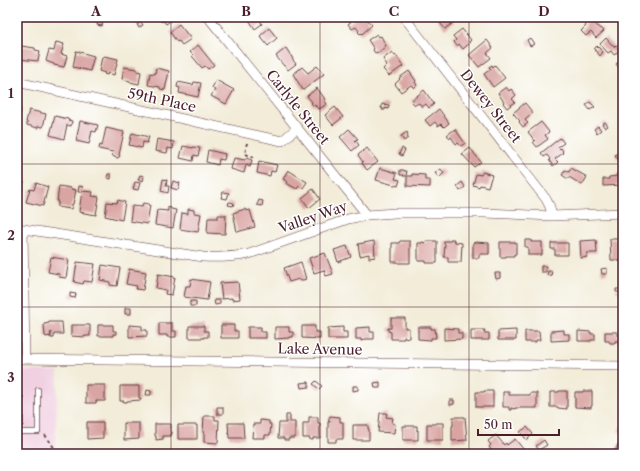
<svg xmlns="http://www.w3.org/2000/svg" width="640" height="471" font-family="'Libre Caslon Text',serif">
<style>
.built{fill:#f1d0e2}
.building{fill:#d9a5a3}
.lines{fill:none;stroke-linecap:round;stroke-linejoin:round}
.lane-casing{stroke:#633e45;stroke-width:6}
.street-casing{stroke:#633e45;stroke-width:10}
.path{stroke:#633e45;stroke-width:2;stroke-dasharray:3 3;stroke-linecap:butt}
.lane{stroke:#fff;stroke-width:4.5}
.street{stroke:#fff;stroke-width:9}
.grid{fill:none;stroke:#4a1f2b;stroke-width:1;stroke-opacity:0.55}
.labels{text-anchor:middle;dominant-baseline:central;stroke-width:3;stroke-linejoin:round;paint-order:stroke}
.street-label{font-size:14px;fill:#4a1f2b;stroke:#fff}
.neatline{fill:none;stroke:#4a1f2b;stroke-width:1.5}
.grid-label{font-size:13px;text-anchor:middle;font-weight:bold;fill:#4a1f2b}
</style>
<rect width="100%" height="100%" fill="#fff"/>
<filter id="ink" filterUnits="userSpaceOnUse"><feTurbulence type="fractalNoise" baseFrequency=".025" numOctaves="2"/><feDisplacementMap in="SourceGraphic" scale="8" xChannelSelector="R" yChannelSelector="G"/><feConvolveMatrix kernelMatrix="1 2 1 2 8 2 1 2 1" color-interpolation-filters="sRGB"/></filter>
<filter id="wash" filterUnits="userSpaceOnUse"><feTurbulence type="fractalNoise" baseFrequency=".012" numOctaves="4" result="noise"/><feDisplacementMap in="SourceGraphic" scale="16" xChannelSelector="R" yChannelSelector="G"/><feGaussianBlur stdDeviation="0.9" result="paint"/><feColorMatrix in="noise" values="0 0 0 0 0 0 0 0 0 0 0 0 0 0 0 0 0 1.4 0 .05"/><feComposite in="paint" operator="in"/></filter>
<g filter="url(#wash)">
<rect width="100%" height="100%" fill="#f2ecd8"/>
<path class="built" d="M17 371H58L55 449H17Z"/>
<g id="blocks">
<path class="building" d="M158 17H176L166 24 163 20 162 22Z
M247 17H264L260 20 262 24 255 29Z
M357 17H365L372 25 362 34 361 33 360 34 358 32 359 31 356 27 352 29 348 24Z
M437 17H449L454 22 445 29 436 18Z
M591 19 600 29 601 28 604 31 596 38 591 32 586 36 581 31 586 26 585 24Z
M98 20 103 21 102 26 97 25Z
M141 22 143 25 139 28 137 24Z
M179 24 191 39 182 45 179 41 177 42 170 32Z
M269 28 277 38 268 46 260 36Z
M462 29 471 40 469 42 470 43 463 49 459 44 457 46 454 42 456 40 453 36Z
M377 34 379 37 381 36 386 46 378 53 377 52 375 53 373 50 374 49 368 40Z
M530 38 534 44 530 46 527 40Z
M606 38 614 47 615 45 620 50 614 55 611 51 608 53 600 44Z
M487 40 493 48 487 53 491 58 479 67 469 55Z
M56 42 64 44 61 54 67 56 64 67 54 65V64L46 61 49 50 54 51Z
M198 45 214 65 208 69 205 66 202 68 192 56 193 55 190 52Z
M21 46 35 48V50L40 51 38 61 19 59Z
M597 46 603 52 600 56 594 49Z
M286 48 293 59H292L296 64 288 70 285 66H284L276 56Z
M76 51 94 56 90 71 73 67Z
M392 52 395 56 396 55 403 66 389 76 383 69 387 65 383 59Z
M104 56 118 59 114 75 108 73 107 75 104 74 105 73 99 71 102 57H103Z
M623 58V73L616 64Z
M492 65 493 67 495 65 505 78 493 87 484 74 491 69 489 67Z
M317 66 324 74 303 90 293 74 302 67 308 73Z
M124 67 137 69V71L141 72 139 84 130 82V81L122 79Z
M156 68 169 71 165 90 160 89V87L148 85 150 73 155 74Z
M409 71 416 81 415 82 417 85 414 88 411 85 401 92 395 84 400 79 399 78Z
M216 80 234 90 226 104 211 96 215 90 212 88Z
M178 82 193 85 194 82 201 83 198 97 179 93 180 88 177 87Z
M506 87 509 91 511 89 516 95 512 99 515 102 507 108 503 103 504 102 498 93Z
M317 88 325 99 324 100 327 104 319 109 317 106 316 107 315 105 314 106 311 103 312 102 307 96Z
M424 90 434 104 429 108 426 104 422 107 419 103 415 105 411 101Z
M590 102 595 107 590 110 586 105Z
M525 103 533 113 525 120 528 123 523 127 519 122 520 121 513 113Z
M382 104 389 105 388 109 385 108V110H382L383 108H381Z
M335 107 343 117 333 125 325 115Z
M17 108 21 109 20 114H17Z
M439 109 449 123 444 127 441 124 438 126 435 122 430 126 425 120Z
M29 110 46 114 43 127 38 126V128L27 125V122H26Z
M55 116 68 119V120L72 121 71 126 67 125 64 139 50 135Z
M80 121 98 125 96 132 92 131 89 144 76 141Z
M541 122 549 132 545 135 548 139 537 147 533 142 535 141 528 132Z
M605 122 608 126 605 128 602 124Z
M598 126 601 130 597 133 594 129Z
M106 128 124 132 119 155 120 156 118 158 114 157 112 155 113 152 99 149 100 145 102 146Z
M349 129 358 139 355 140 359 145 352 151 340 137Z
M455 129 465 143 461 146 458 143 456 144 451 137 450 138 447 135Z
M407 132 408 135 407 136 408 138 404 141 401 136Z
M132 133 149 137 147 143 143 142 142 148 129 145Z
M560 138 564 143 558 147 560 149 561 148 563 151 562 152 563 153 555 159 558 162 553 166 549 160 550 159 547 155 544 157 541 153Z
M157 139 174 142 173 149 168 148 167 153 155 151Z
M183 146 193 148V147L200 148 198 156 194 155 193 161 180 158Z
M367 148 378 162 367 170 362 163 363 162 358 155Z
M402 148 405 150 402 156 399 154Z
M470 148 481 162 474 167 462 154Z
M208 150 225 154 224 160 219 159 218 165 206 162Z
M620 151 623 155 618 159 615 155Z
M234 158 245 160 246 158 252 160 250 167 246 165 244 173 231 169Z
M259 161 277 165 275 172 271 171 270 176 257 173Z
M380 168 397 173 395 179 400 180 398 186 376 180Z
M571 168 587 177 582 185 569 177 568 179 562 175 565 170 569 172Z
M620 168H623V185L603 186V179H609V177L617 176V174L620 173Z
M441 169 444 173 439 178 435 173Z
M288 170 307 182 303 188 299 186 297 189 286 183 287 181 283 179Z
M400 170H404V171H407L406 176H403L404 175H400Z
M483 172 492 175 488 187 480 185 479 187 473 185 476 174 481 175Z
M108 174H111V179L107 178Z
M412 174 425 175V180H430V187L407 186V176H412Z
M140 175 144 176 143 181 138 180Z
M163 179 167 180 166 186H169L168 193 161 191Z
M17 181 24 182 19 202H17Z
M173 181 180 183 178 190 171 188Z
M135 182 140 183 138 190 133 189Z
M462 182 465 187 460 191 457 186Z
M36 183 48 187 43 206 26 202 30 189 34 190Z
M59 186 71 188V189L76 190 73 204H72V208L70 209 58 207V202H57Z
M79 186 83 187 81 192H78Z
M313 189 320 199 309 208 302 198Z
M82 191 93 192 92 196 99 197 96 215 79 212Z
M223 192 229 193 227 199 221 198Z
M118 200 125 202 122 220 105 216 107 202 117 203Z
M259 200 263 201 262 206 257 205Z
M229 202 234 203 233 206 228 205Z
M143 203 149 204 148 205H150L147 224 130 221 132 206 142 207Z
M168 207 171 208V209L176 210 173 228 155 225 157 210 168 211Z
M188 209 194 210V213L201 214 198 232 180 229 182 213 188 214Z
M245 209 246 211 250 210 255 227 237 232 233 213Z
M218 215H226L225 234 207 233 208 218H218Z
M451 239H454L453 241H455V242L462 243 461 262H448V257H444L445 244H444V241H451Z
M610 239H623V261H618V260H611Z
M525 240H531V242H542V255H528V247H525Z
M596 240 597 253H587V257L581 258 580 241Z
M374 241 375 257 369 258V254L360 256 358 244Z
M400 241H410V263H398V262H392V243H399Z
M426 241H437V263H426V261H418V243H422V242L426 243Z
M476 242 489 243V254H479V258H473V243Z
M500 242H516V254H514V256H506V257H500Z
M551 243H568V255H555V249H551Z
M347 246 351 257 338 262 334 250Z
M325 253 333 274 326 276 324 270 314 273 309 258Z
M51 257 69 260 66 278 59 277V274L48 272Z
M77 262 95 264 92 282 84 281 83 284 74 282Z
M301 262 306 279 300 281 299 279 289 282 284 268Z
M102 265 120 268 117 286 110 285V282L100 280Z
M541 266H546V272H541Z
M607 268V274H602L601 269Z
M129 269 146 272 143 290 136 289 137 286 126 284Z
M548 271H552L551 276 547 275Z
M495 273H500V278L496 279Z
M158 274 175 277 172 295 165 294 166 290 156 288Z
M191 279 210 282 207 300 184 297 186 286H190Z
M238 282 240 299 232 300V298L222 299 220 283Z
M616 289H621V292H616Z
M70 293 76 294 75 298 70 297Z
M214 300H220V304L215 305Z
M190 301H196V306H190Z
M125 308H131V314H125Z
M391 318H405V328H409V338L404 337V339H391V332L388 331V328H391Z
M49 322H62L63 334H54V338H51V332L50 337H49V336L46 337V336H45L44 324 49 323Z
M159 323H172V331H176V337H167V335H159Z
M71 325H90V336H85V337L71 336Z
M98 325H113V331H116V334H113V336H98Z
M129 325 142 326V330H147V336L129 337Z
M221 325H234V331H238V338H221Z
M189 326H204V331H208V337H204V338H189Z
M302 326H315V332H320V339L302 338Z
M248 327H261V332H266V338H248Z
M275 327H289V332H293V337H289V338L275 339Z
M343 327V332H347V339H328V328Z
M370 327V332H374V339H364V340L361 341V339H356V328Z
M418 327H431V329H435L436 338H431V340L418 339Z
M444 328 458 329V333H462V339L444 340Z
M471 330H485L484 333H489V340H471Z
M516 330V340H498V331Z
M564 330V334H569V340L551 341V331Z
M525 331H539L540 340H536V342H525Z
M578 331 591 332V334H595V340H591V341H578Z
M605 332H617V335H622V341H615V343H610L609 341H605Z
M316 381 322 386 319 389 313 384Z
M309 382V387L301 388 300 383Z
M380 382V388H375L374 383Z
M86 385H105V401H96V403H86Z
M120 386H139V398H141V400L127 401V402H124V401H120Z
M353 386H358V390L353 391Z
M147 390 151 391V395H146Z
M484 391H493V407H476V392H484Z
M559 391H567V409L558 408V407H550V392H559Z
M583 391H592V406H591V408L575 407V392H583Z
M503 392H509V395H530V393H537V408H515V409L511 408V410H509V407H503Z
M17 396H23V426H17Z
M450 400H454V404L450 405Z
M217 407H223V414H217Z
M380 413H387L386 417 393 418 392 423 395 424 394 433 378 432Z
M286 415H290V422H295V438H289V440H284V438H278L279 423H286Z
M204 416H215V420H219L218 443 204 442V433L203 432Z
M330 416 340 417V422H343V439H336V442H328V422H330V421H328Z
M309 417H318V423H320V438H313V440H310V438H303V423H309Z
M453 417H465L467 440 452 441V426H453Z
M260 420 269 421V424H271L270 435H265V438H252L253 424H260Z
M87 422H103V438L87 439Z
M124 423H139V439L124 440Z
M228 423H243L244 438H229Z
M436 423H443V440H427V424H436Z
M155 424H171V432H172V434H171V436H163V439L156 440V436H155Z
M178 425H197V439H178Z
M353 425H368V429H369V440H353Z
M403 426H417V431L418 430V440H403Z
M621 426 623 427V436L621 435 622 433 618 431Z
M527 427 533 434 527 440 520 432Z
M496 435 504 445 506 443 507 445 515 439 524 450 518 454H494L489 447 491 445 488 441Z
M544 440 547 445 539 450 536 446Z
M618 444 623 446V454H614Z"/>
</g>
</g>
<g filter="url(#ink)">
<use href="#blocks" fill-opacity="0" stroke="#633e45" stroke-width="1"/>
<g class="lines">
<g class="lane-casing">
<path id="lane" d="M17 432H38V390"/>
</g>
<g class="street-casing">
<path id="street" d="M208 17 367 215
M404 17 546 199 550 207 552 216
M17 82 282 141 297 128
M17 228 203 257C219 258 234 257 249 254L348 219 367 215 395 213H484L552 216 623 213
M23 229 25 359
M17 359 623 366"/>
</g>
<path class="path" d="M247 143 245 154 254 157
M45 435 55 449 56 452"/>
<use href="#lane" class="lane"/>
<use href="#street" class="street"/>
</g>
</g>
<path class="grid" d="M171 17V454M320 17V454M469 17V454M17 164H623M17 307H623"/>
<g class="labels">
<g class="street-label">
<text transform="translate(162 100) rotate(12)">59th Place</text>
<text transform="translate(491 106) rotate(52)">Dewey Street</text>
<text transform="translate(298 107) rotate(51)">Carlyle Street</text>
<text transform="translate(313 217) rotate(-19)">Valley Way</text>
<text transform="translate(320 349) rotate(1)">Lake Avenue</text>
</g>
</g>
<rect width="640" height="471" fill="none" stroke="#fff" stroke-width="44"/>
<path d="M478 429v6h81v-6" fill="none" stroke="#4a1f2b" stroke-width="2"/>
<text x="484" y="429" font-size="12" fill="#4a1f2b" stroke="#ffffff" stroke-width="3" paint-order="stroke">50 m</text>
<rect x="22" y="22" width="596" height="427" class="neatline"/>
<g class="grid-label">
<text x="96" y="16">A</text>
<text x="246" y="16">B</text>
<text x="394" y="16">C</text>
<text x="544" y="16">D</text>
<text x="11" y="98">1</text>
<text x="11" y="240">2</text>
<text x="11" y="382">3</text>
</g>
</svg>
